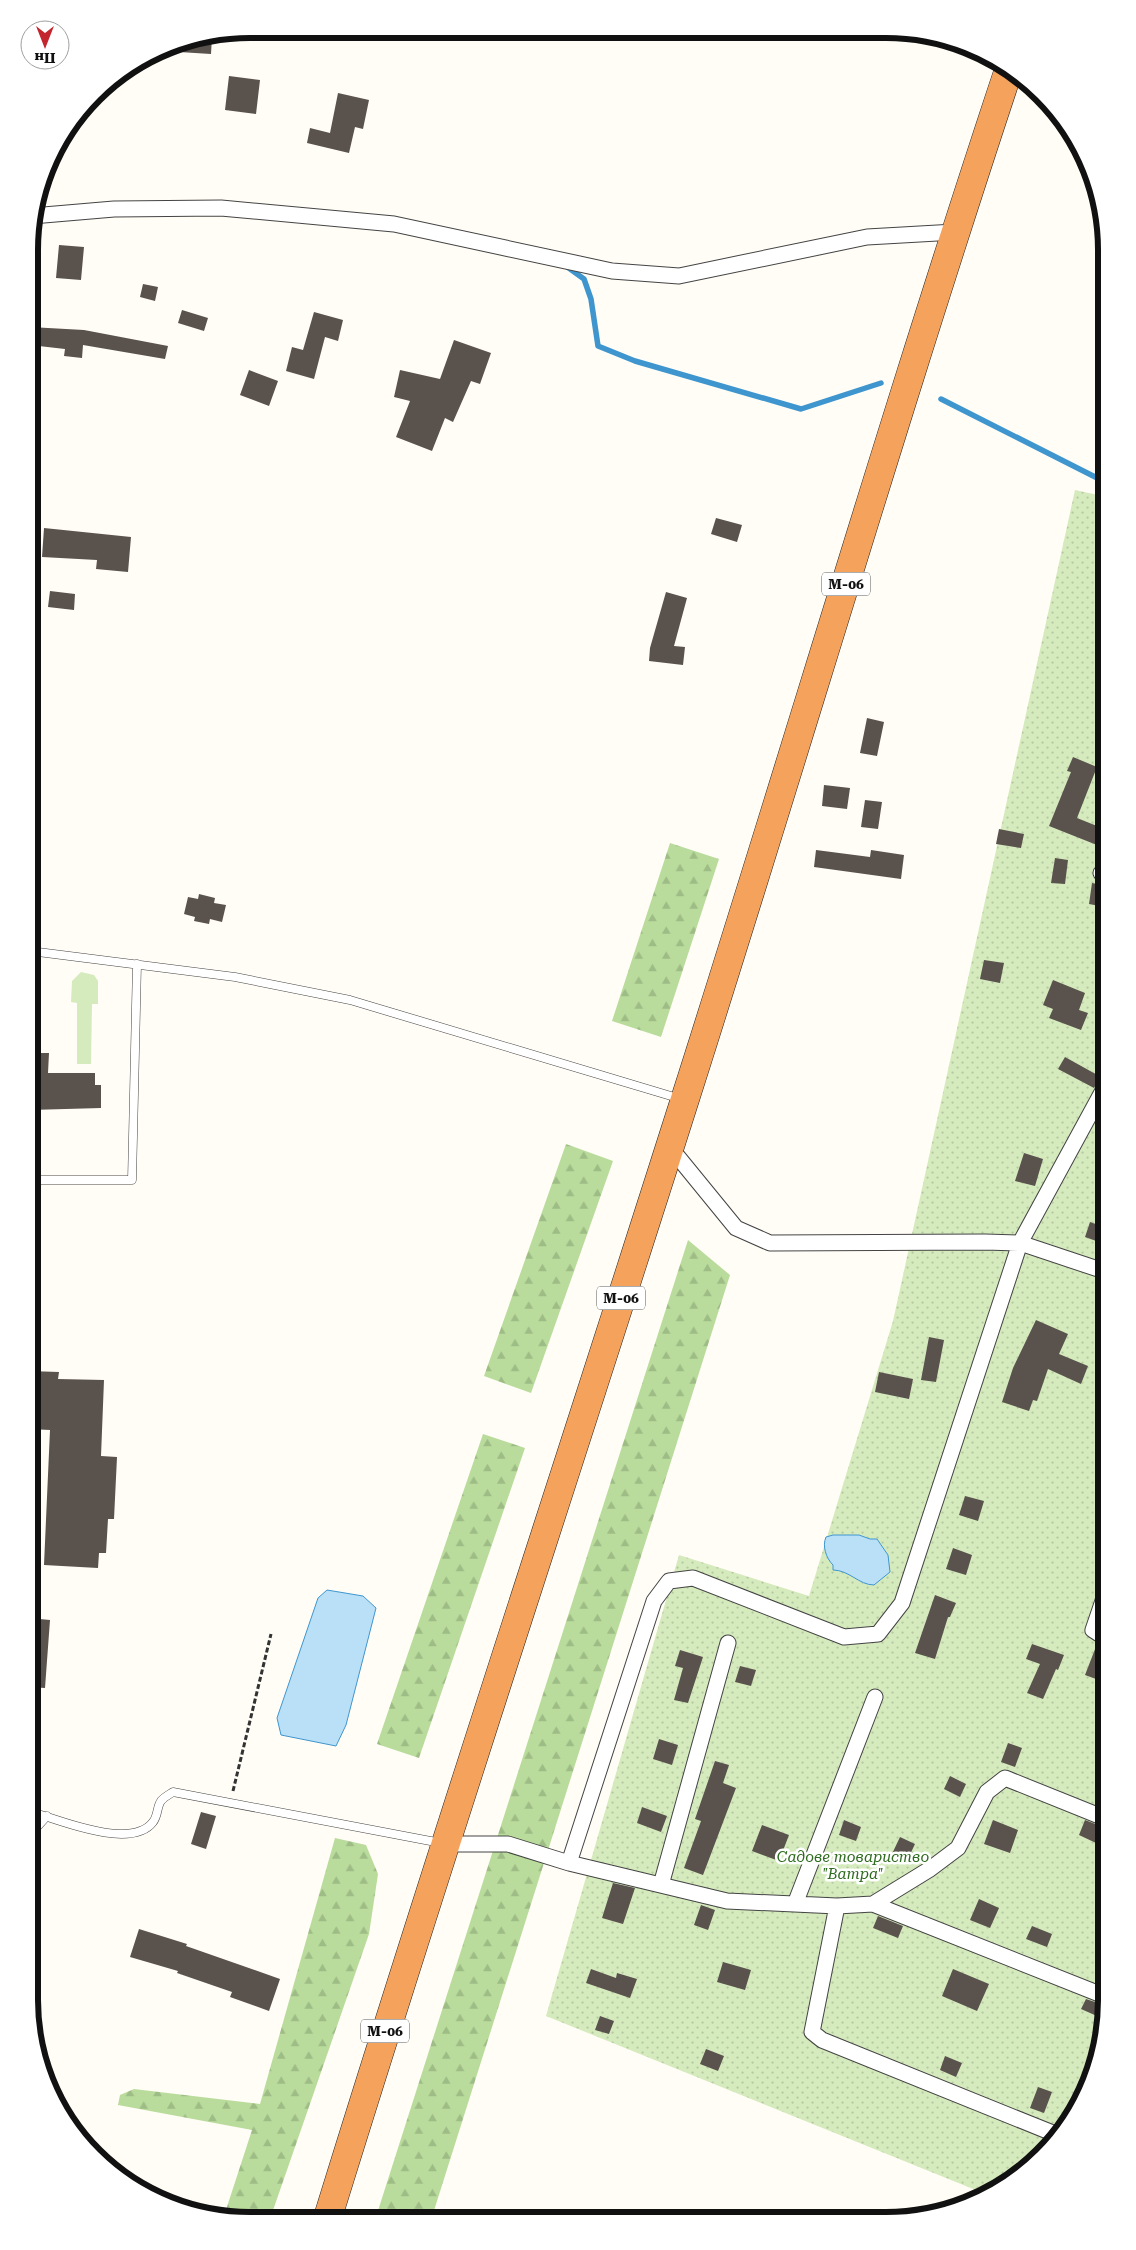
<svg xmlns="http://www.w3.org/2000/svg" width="1136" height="2250" font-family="'Roboto Serif',serif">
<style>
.grass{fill:#d5ebbd}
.forest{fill:url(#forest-firs)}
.garden{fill:url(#garden-dots)}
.water{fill:#b9e0f7;stroke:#3f96cf}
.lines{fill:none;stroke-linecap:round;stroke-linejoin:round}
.stream{stroke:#3f96cf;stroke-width:5.5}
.building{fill:#5a524d}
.lane-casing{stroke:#444;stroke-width:9}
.street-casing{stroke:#444;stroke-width:17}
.highway-casing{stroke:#222;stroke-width:29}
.path{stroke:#333;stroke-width:3;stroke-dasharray:5 2.5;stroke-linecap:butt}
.lane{stroke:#fff;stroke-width:8}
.street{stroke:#fff;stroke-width:15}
.highway{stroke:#f5a25d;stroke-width:28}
.labels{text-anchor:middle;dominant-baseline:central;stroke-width:5;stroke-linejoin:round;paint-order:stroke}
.shield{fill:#fff;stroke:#585858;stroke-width:1}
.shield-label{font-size:14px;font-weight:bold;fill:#111}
.park-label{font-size:15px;font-style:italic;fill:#2f6b1f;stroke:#fff}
.rim{fill:none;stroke:#111;stroke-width:6}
</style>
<defs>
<pattern id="forest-firs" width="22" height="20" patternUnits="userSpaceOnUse" patternTransform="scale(1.25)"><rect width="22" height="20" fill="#b9dc9c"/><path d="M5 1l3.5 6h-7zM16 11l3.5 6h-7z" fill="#9ebc85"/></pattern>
<pattern id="garden-dots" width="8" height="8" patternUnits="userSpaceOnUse" patternTransform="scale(1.25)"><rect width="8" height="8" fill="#d5ebbd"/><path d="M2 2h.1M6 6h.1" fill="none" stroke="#b6c8a1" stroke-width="1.8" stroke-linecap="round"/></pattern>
</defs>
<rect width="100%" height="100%" fill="#fffdf5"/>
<path class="grass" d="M81 972 94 975 98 981V1004H92L91 1064H77V1003L71 1002 72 981Z"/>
<path class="forest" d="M670 843 719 859 661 1037 612 1021Z
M566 1144 613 1161 531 1393 484 1376Z
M688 1240 730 1275 431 2220H375Z
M483 1434 525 1448 419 1758 377 1744Z
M335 1838 366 1845 378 1874 369 1934 270 2219H223L252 2130 118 2105 120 2095 134 2089 260 2104Z"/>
<path class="garden" d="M1075 490 1107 497V2015C1102 2035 1098 2067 1090 2086 1070 2131 1032 2173 988 2195L546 2016 679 1555 809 1596 893 1321Z"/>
<path class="water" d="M833 1535H859L870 1539H877L888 1555 890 1572 874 1585C859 1585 849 1570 833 1570V1565C826 1558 822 1546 826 1537Z
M327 1590 363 1596 376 1608 346 1725 336 1746 281 1735 277 1718 318 1598Z"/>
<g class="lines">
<path class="stream" d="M566 266 584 279 591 299 598 346 635 361 801 409 881 383
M941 399 1107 483"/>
</g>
<path class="building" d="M212 36 211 54 163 51V47L165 45Z
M229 76 260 80 256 114 225 110Z
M338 93 369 100 363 129 355 127 349 153 307 143 310 128 330 133Z
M59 245 84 247 81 280 56 278Z
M143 284 158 287 155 301 140 297Z
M182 310 208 318 204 331 178 323Z
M314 312 343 320 338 341 325 337 314 379 286 371 292 347 303 350Z
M30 327 84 330 168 346 165 359 83 345 82 358 64 356 65 349 30 345Z
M454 340 491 353 480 384 471 381 453 422 445 418 432 451 396 437 410 401 394 397 400 370 440 379Z
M249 370 278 381 269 406 240 395Z
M716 518 742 525 737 542 711 534Z
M44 528 131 537 128 572 96 569 97 560 42 557Z
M50 591 75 594 74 610 48 607Z
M666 592 687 598 674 646 685 647 683 665 649 661 650 648Z
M867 718 884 722 877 756 860 753Z
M1073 757 1097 767 1077 818 1107 830V849L1049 826 1071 772 1067 771Z
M824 785 850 788 847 809 822 806Z
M865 800 882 802 878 829 861 827Z
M999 829 1024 834 1021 848 996 844Z
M816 850 870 857 871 850 904 855 901 879 814 867Z
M1055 858 1068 860 1065 884 1051 883Z
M1092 883 1107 886 1105 907 1089 904Z
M199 894 215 898 214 903 226 905 222 922 210 919 209 924 194 921 195 917 184 914 188 897 198 899Z
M984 960 1004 963 1000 983 980 979Z
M1053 980 1085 993 1079 1010 1088 1013 1081 1030 1049 1018 1053 1009 1043 1005Z
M30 1053H49L48 1073H95V1085H101V1108L30 1110Z
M1065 1057 1101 1077 1094 1088 1058 1069Z
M1024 1153 1043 1159 1035 1186 1015 1181Z
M1090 1222 1104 1227 1099 1242 1085 1237Z
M1036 1320 1068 1334 1059 1354 1088 1366 1081 1384 1048 1369 1037 1401 1033 1400 1029 1411 1002 1402 1013 1368Z
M929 1337 944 1340 936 1382 921 1380Z
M29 1371 59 1372 58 1379 104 1380 101 1456 117 1457 114 1519H108L106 1553H99L98 1568 44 1565 50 1430 29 1429Z
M879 1372 913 1379 909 1399 875 1392Z
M965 1496 984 1501 978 1521 959 1515Z
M953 1548 972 1555 966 1575 946 1569Z
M935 1595 956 1603 950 1617H948L935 1659 915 1653Z
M29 1618 50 1620 45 1688 29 1687Z
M1032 1644 1064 1655 1058 1670 1056 1669 1043 1699 1027 1693 1040 1664 1026 1659Z
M1097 1644 1107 1648V1683L1085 1675Z
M680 1650 703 1657 688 1703 674 1700 683 1668 675 1666Z
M740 1666 756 1670 751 1686 735 1682Z
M659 1739 678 1745 672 1765 653 1759Z
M1008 1743 1022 1748 1015 1767 1001 1762Z
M715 1761 729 1765 723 1783 736 1788 703 1875 684 1868 701 1821 695 1819Z
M950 1776 966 1784 960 1797 944 1789Z
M642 1807 667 1816 661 1832 637 1823Z
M201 1812 216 1816 206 1849 191 1844Z
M844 1820 861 1827 856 1841 839 1835Z
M993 1820 1018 1830 1010 1853 984 1844Z
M1085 1820 1103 1827 1096 1843 1079 1835Z
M762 1825 789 1835 779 1861 752 1851Z
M900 1837 915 1844 906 1863 891 1856Z
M613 1883 635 1888 623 1924 602 1918Z
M979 1899 999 1908 990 1928 970 1920Z
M701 1905 715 1910 708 1930 694 1925Z
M878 1916 903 1926 898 1938 873 1928Z
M1032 1926 1052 1934 1047 1947 1026 1939Z
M139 1929 187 1944 186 1946 280 1979 269 2011 230 1997 232 1992 177 1973 178 1971 130 1957Z
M723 1962 751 1970 745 1990 717 1982Z
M591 1969 616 1978 617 1973 637 1979 630 1998 586 1983Z
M953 1969 989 1984 977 2011 942 1996Z
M1086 1999 1107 2006 1106 2020 1081 2009Z
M600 2016 614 2021 609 2034 595 2030Z
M706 2049 724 2056 718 2071 700 2064Z
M945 2056 962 2063 956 2077 940 2070Z
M1038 2087 1052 2092 1044 2113 1030 2108Z"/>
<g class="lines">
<g class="lane-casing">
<path id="lane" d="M30 951 235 977 350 1000 681 1099
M30 1180H132L137 964
M29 1811C57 1819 131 1851 153 1822 158 1816 157 1806 161 1801 164 1797 170 1794 173 1792L441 1843
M29 1836 47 1816"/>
</g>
<g class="street-casing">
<path id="street" d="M32 216 114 209 221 208 394 224 612 271 679 276 867 237 955 232
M1101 873 1107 877
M669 1146 736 1228 770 1243 985 1242 1020 1243 1107 1272
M1107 1639 1093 1630 1107 1589
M446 1844H508L569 1863 727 1901 837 1906 873 1904 930 1869 958 1848 987 1792 1005 1778 1107 1819
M569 1863 654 1601 669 1581 693 1578 844 1637 878 1634 902 1603 1020 1243 1107 1083
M661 1885 728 1643
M795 1904 875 1697
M873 1904 1107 1997
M837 1906 812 2032 822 2040 1060 2136"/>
</g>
<g class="highway-casing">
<path id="highway" d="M327 2220C443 1844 567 1471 686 1096 795 754 896 409 1009 69"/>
</g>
<path class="path" d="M233 1791 271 1634"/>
<use href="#lane" class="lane"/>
<use href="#street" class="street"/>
<use href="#highway" class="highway"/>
</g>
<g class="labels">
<g class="shield">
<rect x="822" y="572.5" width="48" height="23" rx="4"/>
<rect x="597" y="1286.5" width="48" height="23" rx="4"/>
<rect x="361" y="2019.5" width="48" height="23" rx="4"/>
</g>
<g class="shield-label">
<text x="846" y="584">М-06</text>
<text x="621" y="1298">М-06</text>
<text x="385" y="2031">М-06</text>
</g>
<g class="park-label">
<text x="853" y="1857">Садове товариство<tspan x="853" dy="17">"Ватра"</tspan></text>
</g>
</g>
<path d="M0 0H1136V2250H0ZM250 38H886A212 212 0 0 1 1098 250V2000A212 212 0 0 1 886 2212H250A212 212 0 0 1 38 2000V250A212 212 0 0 1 250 38Z" fill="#fff" fill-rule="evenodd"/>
<path class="rim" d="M250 38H886A212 212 0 0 1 1098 250V2000A212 212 0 0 1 886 2212H250A212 212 0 0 1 38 2000V250A212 212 0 0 1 250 38Z"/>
<g transform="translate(45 45) rotate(180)"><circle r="24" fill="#ffffff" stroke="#a0a0a0"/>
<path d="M0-4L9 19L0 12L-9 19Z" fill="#c4262e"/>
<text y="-8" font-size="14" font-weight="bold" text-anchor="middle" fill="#111111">Пн</text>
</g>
</svg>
